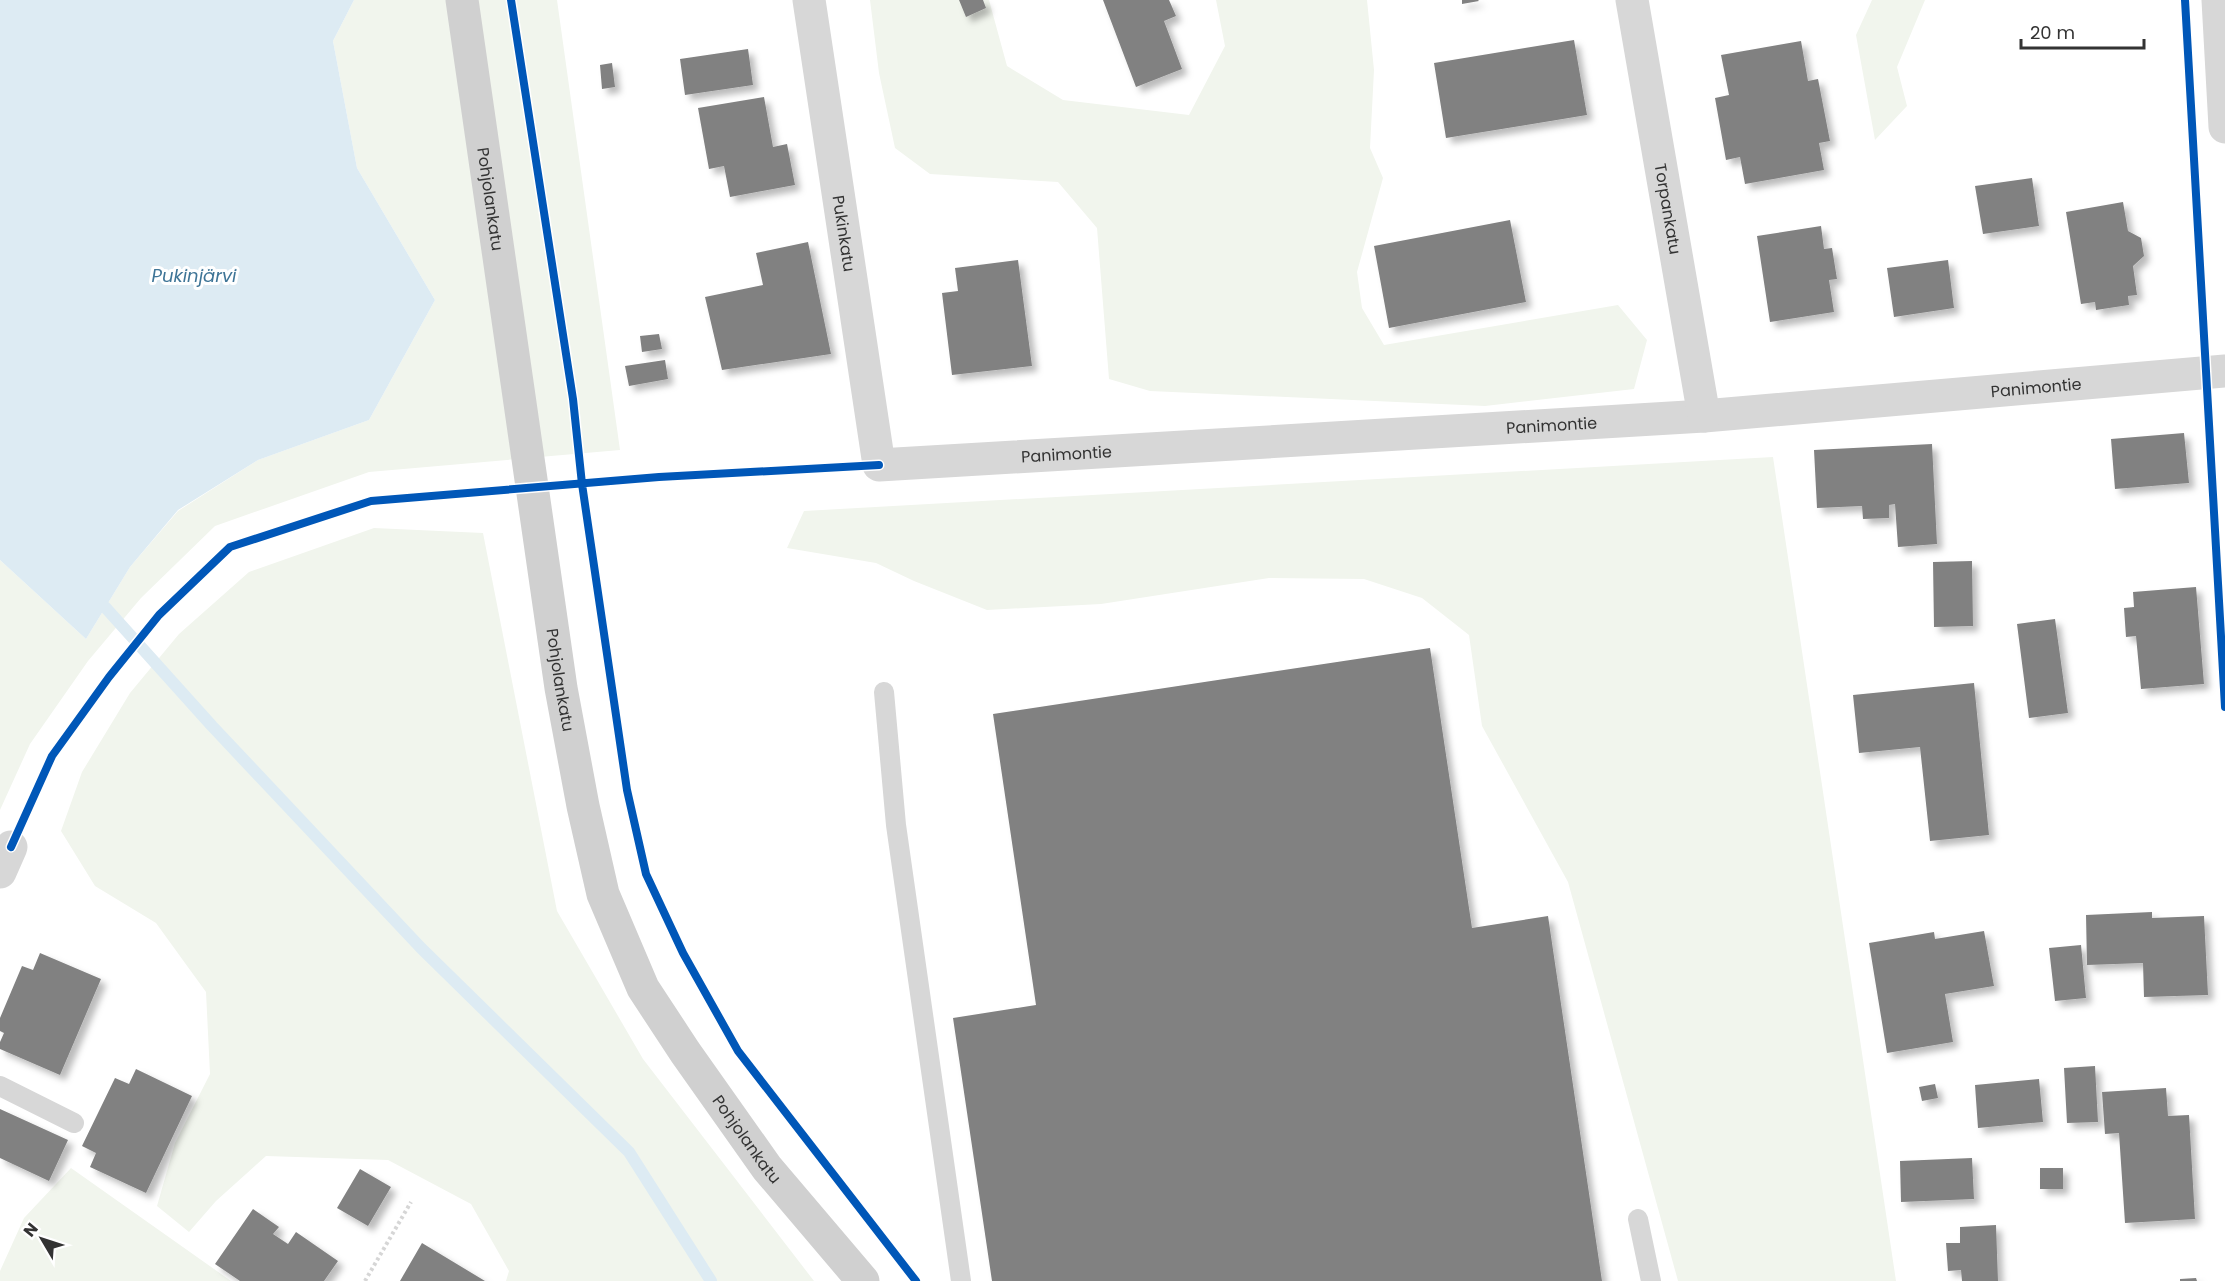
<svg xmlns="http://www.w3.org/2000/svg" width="2225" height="1281" font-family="Poppins,sans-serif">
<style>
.green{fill:#f1f5ed}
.water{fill:#ddebf3}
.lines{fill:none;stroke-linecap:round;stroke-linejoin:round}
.stream{stroke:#ddebf3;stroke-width:12}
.building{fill:#818181;filter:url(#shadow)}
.path{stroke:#d6d6d6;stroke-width:4;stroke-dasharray:3 3;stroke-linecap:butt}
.service{stroke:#d7d7d7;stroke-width:20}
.minor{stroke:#d7d7d7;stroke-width:33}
.tertiary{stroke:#d7d7d7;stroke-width:33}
.secondary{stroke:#d0d0d0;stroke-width:33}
.cycleway-casing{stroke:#fff;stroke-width:11}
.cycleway{stroke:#0057b8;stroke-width:8}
.labels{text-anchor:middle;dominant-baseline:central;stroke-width:6;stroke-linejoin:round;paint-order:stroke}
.street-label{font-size:16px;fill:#333;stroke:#fff}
.water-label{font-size:18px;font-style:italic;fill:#3f7597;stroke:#fff}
</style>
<defs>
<filter id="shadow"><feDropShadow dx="5.5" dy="5.5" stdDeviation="3" flood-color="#0004"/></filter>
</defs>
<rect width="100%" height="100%" fill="#fff"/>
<path class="green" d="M354 0H557L620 450 369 472 215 526 141 598 88 661 30 744 0 810V560L86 639 130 567 178 511 258 460 369 420 435 300 357 168 333 41Z
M870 0H989L1007 66 1063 100 1189 115 1225 46 1216 0H1367L1374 70 1370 148 1383 178 1357 272 1362 308 1384 345 1618 305 1647 340 1634 389 1485 406 1150 391 1109 379 1097 228 1058 182 930 174 895 148 879 73Z
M1872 0H1925L1897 67 1907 106 1875 140 1856 35Z
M1773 457 1896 1281H1678L1568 882 1482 726 1469 635 1422 598 1364 579 1269 578 1101 604 987 610 914 581 876 563 787 548 804 511Z
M374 528 483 533 557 911 643 1059 814 1281H506L509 1271 471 1204 388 1160 266 1156 216 1201 189 1232 157 1206 175 1143 210 1074 206 992 156 923 95 886 61 831 82 772 130 693 179 634 249 572Z
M71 1168 231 1281H0V1271L24 1218Z"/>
<path class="water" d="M0 0H354L333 41 357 168 435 300 369 420 258 460 178 510 130 567 86 639 0 560Z"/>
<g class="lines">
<path class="stream" d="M105 607 212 726 421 948 629 1152 711 1281"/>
</g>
<path class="building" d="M959 0H983L986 8 966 17Z
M1103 0H1169L1176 16 1164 21 1182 69 1136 87Z
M1462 0H1478L1479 1 1462 4Z
M1574 40 1587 115 1446 138 1434 63Z
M1801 41 1808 81 1818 79 1830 141 1819 143 1824 170 1745 184 1740 157 1726 160 1715 98 1729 95 1721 55Z
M748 49 753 85 685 95 680 59Z
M612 63 615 87 602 89 600 65Z
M764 97 773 147 787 144 795 185 730 197 724 166 709 169 698 108Z
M2032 178 2039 226 1983 234 1975 186Z
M2123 202 2128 231 2141 238 2144 256 2133 266 2137 295 2128 296 2129 305 2096 310 2095 302 2081 304 2066 212Z
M1510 220 1526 302 1389 328 1374 246Z
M1821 226 1824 249 1832 248 1837 279 1829 280 1834 312 1770 322 1757 236Z
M808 242 831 354 722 370 705 297 763 285 756 253Z
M1018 260 1032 366 952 375 942 293 958 291 955 268Z
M1948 260 1954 308 1894 317 1887 268Z
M659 334 662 349 642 352 640 336Z
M665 360 668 379 629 386 625 366Z
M2184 433 2189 483 2115 489 2111 439Z
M1932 444 1937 544 1898 547 1895 504 1889 505V518L1863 519 1862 506 1817 508 1814 450Z
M1972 561 1973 626 1934 627 1933 562Z
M2196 587 2204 684 2141 689 2136 636 2126 637 2124 608 2134 607 2133 592Z
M2055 619 2068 713 2029 718 2017 624Z
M1430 648 1472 928 1548 916 1602 1281H992L953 1018 1036 1005 993 714Z
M1974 683 1989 835 1930 841 1920 747 1859 753 1853 695Z
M2152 912V918L2204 916 2208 995 2144 997 2143 963 2087 965 2086 915Z
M1984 931 1994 986 1945 994 1953 1042 1887 1053 1869 943 1934 932 1935 939Z
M2081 945 2086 998 2055 1001 2049 948Z
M40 953 101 979 60 1075 0 1049V1042L4 1033 0 1031V1018L22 966 33 970Z
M2095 1066 2098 1122 2067 1123 2064 1068Z
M136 1069 192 1096 146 1193 90 1167 96 1153 82 1146 115 1078 129 1084Z
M2039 1079 2043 1122 1978 1128 1975 1085Z
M1935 1084 1938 1098 1922 1101 1919 1087Z
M2166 1088 2168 1116 2189 1115 2195 1219 2125 1223 2119 1133 2105 1134 2102 1092Z
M0 1109 68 1140 49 1181 0 1158Z
M1972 1158 1974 1199 1901 1202 1900 1161Z
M2040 1168H2063V1189H2040Z
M360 1169 391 1187 368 1226 337 1208Z
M253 1209 279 1227 273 1234 288 1244 296 1232 338 1261 324 1281H240L215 1264Z
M1996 1225 1998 1281H1962L1961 1270 1948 1271 1946 1243H1960V1227Z
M422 1243 485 1281H400Z
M2196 1278 2197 1281H2180V1279Z"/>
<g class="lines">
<path class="path" d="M365 1281 411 1202"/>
<path class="service" d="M884 692 896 825 961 1281
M0 1086 74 1123
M1638 1219 1651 1281"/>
<g class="minor">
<path id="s1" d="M809 0 879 465 1704 416 2225 371"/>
<path id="s2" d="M1632 0 1704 416"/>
<path d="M0 872 11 847"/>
</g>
<path class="tertiary" d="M2218 0 2225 127"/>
<path class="secondary" id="s3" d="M462 0 561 688 583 806 603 894 643 988 685 1052 767 1168 863 1281"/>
<g class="cycleway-casing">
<path id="cycleway" d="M511 0 573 399 582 484 627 790 646 874 683 953 738 1051 916 1281
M2185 0 2225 707
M11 847 52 756 109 677 159 615 230 547 371 501 659 477 879 465"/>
</g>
<use href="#cycleway" class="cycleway"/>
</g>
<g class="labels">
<g class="street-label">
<text stroke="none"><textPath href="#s3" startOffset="201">Pohjolankatu</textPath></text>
<text stroke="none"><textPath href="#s2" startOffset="212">Torpankatu</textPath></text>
<text stroke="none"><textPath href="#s1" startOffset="236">Pukinkatu</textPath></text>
<text stroke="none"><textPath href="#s1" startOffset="1630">Panimontie</textPath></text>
<text stroke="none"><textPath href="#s1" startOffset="1144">Panimontie</textPath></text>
<text stroke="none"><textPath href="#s1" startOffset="658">Panimontie</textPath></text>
<text stroke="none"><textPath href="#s3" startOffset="687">Pohjolankatu</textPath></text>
<text stroke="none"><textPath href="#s3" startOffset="1191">Pohjolankatu</textPath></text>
</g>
<g class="water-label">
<text x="194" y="275">Pukinjärvi</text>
</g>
</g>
<g transform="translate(42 1239) rotate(309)" stroke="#ffffff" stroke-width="4.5" paint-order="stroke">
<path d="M0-4.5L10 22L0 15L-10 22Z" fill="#333333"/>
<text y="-9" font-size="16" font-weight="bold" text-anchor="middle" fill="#333333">N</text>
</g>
<path d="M2021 39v9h123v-9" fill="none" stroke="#333333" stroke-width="3"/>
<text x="2030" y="39" font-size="18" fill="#333333" stroke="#ffffff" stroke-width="4.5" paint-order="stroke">20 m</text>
</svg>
